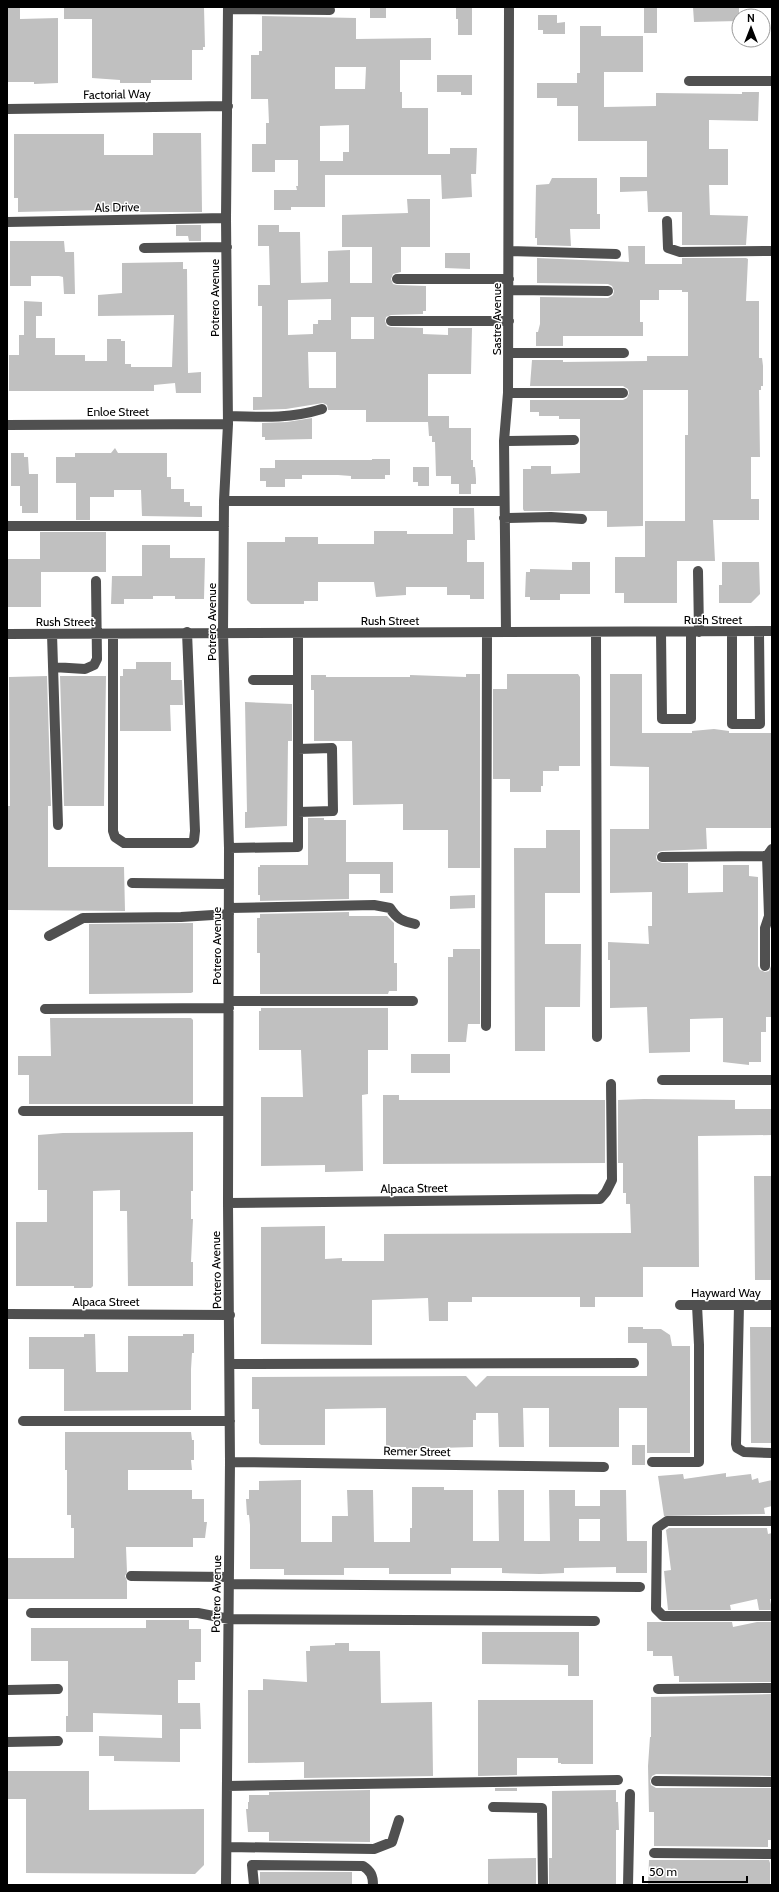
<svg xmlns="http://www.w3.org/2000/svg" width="779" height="1892" font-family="Cabin,sans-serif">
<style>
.building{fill:#c0c0c0;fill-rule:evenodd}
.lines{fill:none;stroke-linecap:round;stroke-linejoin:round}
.minor{stroke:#505050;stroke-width:10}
.labels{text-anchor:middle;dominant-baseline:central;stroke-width:3;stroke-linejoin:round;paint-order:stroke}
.street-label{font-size:12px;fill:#000;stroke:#fff}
</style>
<rect width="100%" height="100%" fill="#fff"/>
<path class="building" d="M7 7H20V19L58 18V83L34 84V82H7Z
M64 7H204L205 47H203V50H192V80H151V83H120V80L92 78V19H64Z
M370 7H386V18H370Z
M644 7H657V33H644Z
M693 7H739V21L694 22Z
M456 8H472V35H458V19H456Z
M538 15H557V23L565 22V34H543V30H538Z
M262 16 356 18V39L431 38V60H400V92H402V108H428V154H450V148H477L476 174H471L472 197 442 199 441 175H325V207H291V210H274V190H297L296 186H298V160H275V172H252V144H266V123H269L268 99H251V55H259V51H262ZM335 67H366L365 89H335ZM349 125V152H343V161H320V126Z
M580 26H601V36H643V72H604V107L656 106V93L742 94V92H759L758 121 709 120V149H728V185H709L710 215 748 216 746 245H682V212H648L647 191 620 192V177H647V141H578V106H557V98H537V83H577V73H580Z
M437 75H472V95H461V92H437Z
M153 133H201L202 212H104V210L18 212V198H14V134H104V155H153Z
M552 178H597V214H600V229H570L571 246 537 245V238H535L536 185 549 184Z
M407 199H430V247H401V272L393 274 391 279 393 284 397 285 426 286V311H423V314L391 315 386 317 385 321 387 326 391 327 423 328V334L448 335V328H472L471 374H428V416H449V428H471V460H473V467H475L476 479V484H471V494H459V484H451V476H436L435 442H432V436H429L428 422H366V410H328L327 405 323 403 286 409 253 410V397H262V306H258V285H270L269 246H258V225H279V232H300L301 283 328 282V251L350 250V283H372V247H342V215L408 213ZM331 299V320H318V324H313V334L288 335V300ZM351 317H374V339H351ZM308 352H336V388H309Z
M176 225H201V241H189L188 236H176Z
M10 241H64L65 252H74L75 294H64L63 277 59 276H31V286H10Z
M628 246H645V264H682V258H746L748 259 746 301H759V358H762L763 366V386H761V390H759L760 457H751V499H759V520H713L715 561H677V603H624V593H615V557H645V521H685V435H688V390H643V526L607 527V511H524L523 509V469H531V466H551V474L580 473V419H559V416H539V412H530V400H623L627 398 629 393 628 389 623 386H530L532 360H563V362L647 361V356H688V292H682V290H659V300H640V322H643V336H563V346H536V332H538L540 324V297L608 298 613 295 614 291 612 286 608 284 537 283V258L629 262Z
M445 253H470V269L445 268Z
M183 262V269H187L188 373 201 372V393H176L175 383 154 385V391H9V355H19V335H24V301L42 302V316H36V338H55V355H85V361H107V339H121V341H125V364H131V367H172L174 315 98 316V295L122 293V263Z
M312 418V439L265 440V437H262V423L287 422Z
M115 448 118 453H167V477H171V489H184V502H190V506H202V517L142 516 141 490H114V497H90V520H76V483H56V457H75V453H111Z
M11 453H24V457H28L29 474H38V513H22V506H20V486H11Z
M372 459H390V475H385V479H351V476L338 475H302V479H285V487H266V481H260V468H275V460H372Z
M413 467H429V486H418V482H413Z
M453 508H474L475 540H467V562H484V599H470V595H447V587H406V595L376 597 374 582H318V601H304V604H251L247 600V542H285V537H318V544H374V531H407V534H453Z
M40 532H106V572H41V607H7V559H40Z
M142 545H170V558H205L204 599H175V596H153V599H124V604H111L112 576H142Z
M572 562H590V594H560V600H530V597H525L526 572H530V569L572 570Z
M722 562H759L760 594 751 603H719V585H722Z
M136 662H171V680H182L183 705H170L171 731H120V676H123V669H136Z
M466 674H480V868H448V830H403V804L353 805 352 741H314V690H311V675H326V677H410V675L466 677Z
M507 674H578L580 677V766H559V771H543V786H541V792H510V779H493V689H507Z
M610 674H642V733H692V731L714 729 729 731V733H772V828H706L707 849 662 851 658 852 656 857 657 861 662 863H688V893L723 892V865H749V876L758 877V966L760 970 765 972 769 971 771 966 772 928V1017H766V1032H761V1062H749V1065L723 1062V1018L690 1019V1052L649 1053 647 1007 610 1008V960H608V942L649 944 648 926H652V892L610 893V829H649V767L610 766Z
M47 676 51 806H48V867H124L125 911 8 910V806H10L9 677Z
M60 676H106L104 806H64Z
M245 702 292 704V741H288L287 826 245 828V812H247Z
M308 818H324V820H346V862H393V893H380V874H349V899L260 901V895H258V867H260V865H308Z
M546 830H580V893H545V944H581L580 1007H545V1051H515L514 848H546Z
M475 895V908L450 909V896Z
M349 912V916H387L394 923V963H397V991H389L388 994H260V953H257V918H260V914Z
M193 923V992L191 993 89 994V924Z
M453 949H480V1024H468L466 1042H448V957H453Z
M261 1008H388V1050H368V1094L362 1095 363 1171 325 1172V1165L261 1166V1097H303L301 1050H259V1011H261Z
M50 1018H191L193 1020V1104H29V1075H18V1056H51Z
M411 1054H450V1073H411Z
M383 1095H399V1100H605V1163L383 1164Z
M644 1099 735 1100V1109H772V1135L698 1136 699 1267H643V1297H595V1307H580V1297H472V1302H448V1321H429L428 1298 372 1300V1345L261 1344V1227L325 1226V1259L342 1258V1261H384V1234L631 1233 630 1204H626V1193H623V1163H618V1100Z
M193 1132V1191H191V1219H193L191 1262H193V1286H128L127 1211H120V1190L93 1191V1286L91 1288H74V1286H16V1222H47V1190H38V1135L63 1133Z
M754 1176H772V1280H755Z
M628 1327H643V1329H661L670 1335 672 1346H690V1453H647V1408H619V1447H549V1408H523L524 1447H499L498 1413H476V1420H473V1447L406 1449V1447H386V1408L325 1409V1445H261L259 1443V1409H252V1377L466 1376 476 1387 487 1376H647V1343H628Z
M750 1327H772V1443H751Z
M84 1334H95L96 1372H128V1336H183V1334H194V1353H192L191 1369V1410L64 1411V1369H29V1337H84Z
M65 1432H191L192 1440H194V1460H191L192 1470H128V1490H192V1499H204V1522H207L205 1538H193V1547H126L127 1572 125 1576 127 1581V1599H7V1558H74V1528H71V1515H67V1470H65Z
M632 1445H645V1465H632Z
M726 1473V1477L751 1474 752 1480 758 1478 759 1483 772 1480V1506L764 1508 765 1514 664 1516 658 1476 683 1474 684 1479Z
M301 1480V1542H332V1516H348L347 1490H373L374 1542H410V1528H412V1487H444V1490H473V1541H499L498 1490H524V1541H550L549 1490H575V1506H600V1490H626L627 1541H647V1573H616V1567L564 1568V1573L540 1574 502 1573V1568H451V1574H389V1568H344V1575H284V1569H250V1525L249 1515H247L246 1499H249V1490H259V1481ZM579 1519H600V1541H579Z
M669 1528H767L768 1534 772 1533V1599H770L772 1610H759L757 1599 730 1605 731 1610H668L664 1571 671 1570 666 1530Z
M146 1620H189V1629H201V1662H195V1680H178V1703H200L201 1729H180V1762L114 1761V1756H99V1736L162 1738V1715L93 1713V1732H66V1716H68V1661H31V1628H146Z
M647 1622H732L733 1627 757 1622H772V1682H679V1676H674L672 1656H653V1651H647Z
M482 1632H579V1676H568V1665L482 1664Z
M335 1643H349V1651H380L381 1703 432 1702 433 1776 304 1778V1762L248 1763V1690H263V1679L307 1682 306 1651H310V1646L335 1645Z
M772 1694V1776L656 1774 652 1776 650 1781 651 1785 656 1788H772V1840H768V1847L654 1846V1812H649L648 1766 650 1737H651V1697Z
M478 1700H593V1764H561V1763H558V1758H517V1775L478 1776Z
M7 1771H89V1810L204 1809V1865L195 1874 26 1873V1799H7Z
M495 1788H517V1791H495Z
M370 1790V1842L269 1841V1832H248L246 1809H248V1802H249V1795H269V1792Z
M616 1790V1802H618L619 1830H616V1885H549V1858H552V1791Z
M536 1858V1885H488V1859Z
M649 1860H769L770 1863V1885H648Z
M260 1872H352V1885H260Z"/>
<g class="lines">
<path class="minor" d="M228 9 330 10
M689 81H772
M7 109 228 106
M667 221 668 248 680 252 772 251
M7 222 226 218
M144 248 227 247
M509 251 616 254
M397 279H509
M509 290 608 291
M391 321H509
M509 353H624
M508 393H623
M228 416C260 417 290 419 322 409
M7 425 228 424
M504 441 574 440
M224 501H504
M504 518 551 517 582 519
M7 526H224
M698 571 699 632
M506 632 504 441 508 393 509 7
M596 632 597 1037
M661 632 662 719H691V632
M732 632V724H760L759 632
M7 634 772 631
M52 634 58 825
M113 634V831L115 837 124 843H191L194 840 195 831 187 632
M53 667 85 669 94 665 97 659 96 581
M253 680H298
M298 812 333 811 332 748 298 749
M229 848 298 847V633
M662 857 767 856 772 849
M132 883 229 884
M229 908 374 905 390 908C397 919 402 921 415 924
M49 936 83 918 181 917 229 914
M765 966V928L769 916 767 856
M229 1001H413
M45 1009 229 1008
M486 1026 487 633
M662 1080H772
M23 1111H228
M228 1203 600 1199 606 1192 612 1180 611 1084
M680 1305H772
M739 1305 736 1444 737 1448 744 1452 772 1453
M7 1314 230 1315
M230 1364 634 1363
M23 1421H230
M230 1462 604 1467
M652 1462H699V1345L697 1305
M772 1521H667L657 1528 656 1609 663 1616H772
M131 1576 229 1577
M229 1584 640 1587
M31 1613H198L229 1619 595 1621
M658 1689 772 1688
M7 1690 58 1689
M7 1742 58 1741
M656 1781 772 1782
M227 1786 618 1780
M493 1807 542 1808 543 1885
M227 1847 374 1849 392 1842 399 1820
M654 1853 772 1854
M226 1885 230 1462 228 1203 229 848 223 633 224 501 228 424 226 218 228 7
M254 1885 252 1865 363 1866C371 1871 373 1876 373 1885
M628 1885 630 1794"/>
</g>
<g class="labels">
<g class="street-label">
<text transform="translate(117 94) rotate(-1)">Factorial Way</text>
<text transform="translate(117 207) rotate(-1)">Als Drive</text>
<text transform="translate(214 298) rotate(-90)">Potrero Avenue</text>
<text transform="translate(496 319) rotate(-90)">Sastre Avenue</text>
<text x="118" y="411">Enloe Street</text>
<text x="713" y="619">Rush Street</text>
<text x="390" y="620">Rush Street</text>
<text x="65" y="621">Rush Street</text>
<text transform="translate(211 622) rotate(-90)">Potrero Avenue</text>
<text transform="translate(216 946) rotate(-90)">Potrero Avenue</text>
<text transform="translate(414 1188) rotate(-1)">Alpaca Street</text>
<text transform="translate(216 1270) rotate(-91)">Potrero Avenue</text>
<text x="726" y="1292">Hayward Way</text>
<text x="106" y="1301">Alpaca Street</text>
<text transform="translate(417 1451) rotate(1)">Remer Street</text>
<text transform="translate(216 1594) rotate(-89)">Potrero Avenue</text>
</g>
</g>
<rect width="779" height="1892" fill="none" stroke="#000000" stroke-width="16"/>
<g transform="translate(751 28)"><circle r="19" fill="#ffffff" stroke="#999999"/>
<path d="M0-3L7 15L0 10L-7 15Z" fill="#000000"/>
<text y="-6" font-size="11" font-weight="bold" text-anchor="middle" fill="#000000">N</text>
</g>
<path d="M643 1876v6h104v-6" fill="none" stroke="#000000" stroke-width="2"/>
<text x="649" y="1876" font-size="12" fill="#000000" stroke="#ffffff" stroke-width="3" paint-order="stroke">50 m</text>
</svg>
